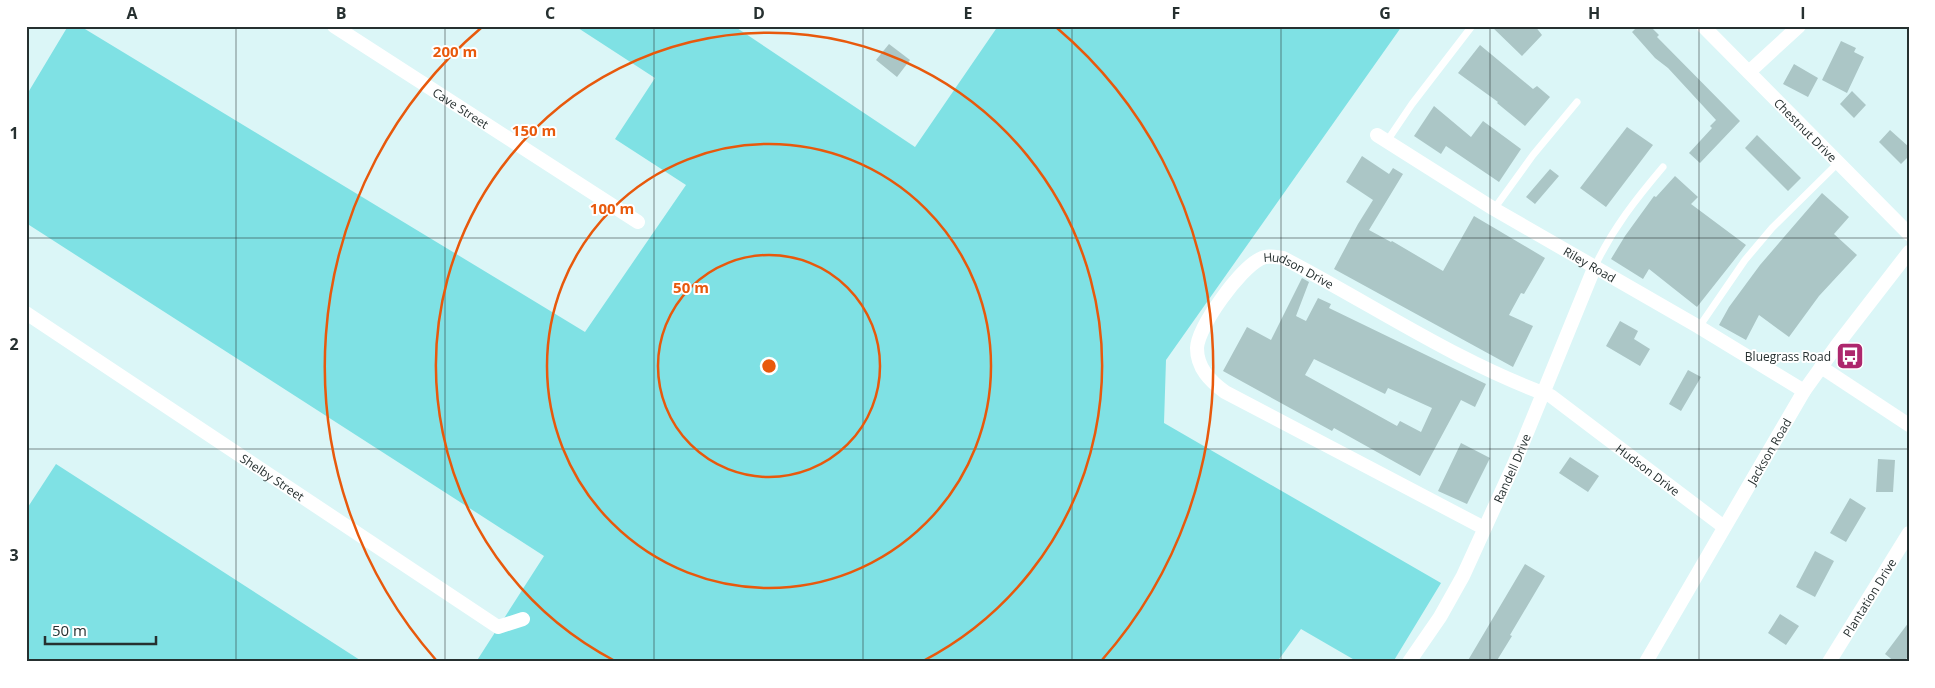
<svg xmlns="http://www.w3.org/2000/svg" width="1935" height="688" font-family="'Open Sans',sans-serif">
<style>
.green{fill:#7fe1e4}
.building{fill:#abc6c6;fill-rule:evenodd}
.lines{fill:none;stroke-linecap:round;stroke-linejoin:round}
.service{stroke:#fff;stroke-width:7}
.minor{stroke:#fff;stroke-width:14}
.grid{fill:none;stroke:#263030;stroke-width:1;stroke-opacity:0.55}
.ring{fill:none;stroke:#e8590c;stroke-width:2.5}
.labels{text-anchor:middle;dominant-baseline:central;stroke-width:4;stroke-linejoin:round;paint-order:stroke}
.street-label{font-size:12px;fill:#263030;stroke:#fff}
.poi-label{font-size:12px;fill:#263030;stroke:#fff;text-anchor:end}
.centre{fill:#e8590c;stroke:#fff;stroke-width:2.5}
.ring-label{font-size:15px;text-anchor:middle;font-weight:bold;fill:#e8590c;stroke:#fff;stroke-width:4;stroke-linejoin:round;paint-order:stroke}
.neatline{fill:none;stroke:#263030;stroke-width:2}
.grid-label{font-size:16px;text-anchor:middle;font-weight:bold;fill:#263030}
</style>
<rect width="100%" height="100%" fill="#dbf6f7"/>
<path class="green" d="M68 26H80L585 332 686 185 615 139 655 78 575 26H734L915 147 998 26H1402L1166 360 1164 423 1441 583 1393 662H1358L1301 629 1277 662H476L544 556 26 223V96Z
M56 464 363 662H26V510Z"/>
<path class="building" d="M1491 26H1535L1542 35 1522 56Z
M1638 26H1650L1659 35 1657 37 1740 121 1700 163 1689 153 1712 128 1710 126 1716 120 1668 68 1655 58 1632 32Z
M1841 41 1856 48 1854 52 1864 57 1847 93 1822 80Z
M889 44 910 60 897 77 876 60Z
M1480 45 1533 89 1537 86 1550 97 1525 126 1497 103 1498 102 1458 73Z
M1794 64 1818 78 1808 97 1783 84Z
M1852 91 1866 105 1854 118 1840 104Z
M1434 106 1471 137 1483 121 1521 149 1499 182 1446 146 1441 154 1414 136Z
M1627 127 1653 145 1606 207 1580 188Z
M1890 130 1909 147V156L1901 164 1879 142Z
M1757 135 1801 178 1788 191 1745 148Z
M1362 156 1389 174 1393 168 1403 174 1369 230 1391 242 1392 241 1443 271 1474 216 1545 258 1524 294 1521 293 1509 315 1533 326 1513 367 1334 269 1358 224 1373 200 1346 182Z
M1550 169 1559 176 1535 204 1526 197Z
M1675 176 1698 197 1691 204 1746 245 1697 307 1649 269 1643 279 1611 259 1625 236 1654 196 1656 197Z
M1822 193 1849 217 1834 234 1857 255 1819 296 1789 337 1759 315 1746 340 1719 325 1729 307 1760 265Z
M1302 278 1309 282 1296 316 1306 321 1318 298 1331 304 1329 308 1486 384 1475 407 1461 400 1420 476 1334 428 1332 431 1310 419 1223 371 1247 327 1271 340ZM1314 359 1385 394 1388 388 1432 408 1421 432 1400 421 1397 426 1305 375Z
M1620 321 1638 331 1634 339 1650 349 1640 366 1606 346Z
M1688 370 1701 377 1681 411 1669 404Z
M1461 443 1490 458 1467 504 1438 491Z
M1570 457 1599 476 1588 492 1559 473Z
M1878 459 1895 460 1893 492H1876Z
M1850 498 1866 508 1846 542 1830 533Z
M1815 551 1834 561 1815 597 1796 587Z
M1525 564 1545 576 1510 635 1512 636 1496 662H1467Z
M1780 614 1799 626 1786 645 1768 633Z
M1909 622V655L1904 662H1895L1885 654Z"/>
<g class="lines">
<path class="service" d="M1387 141 1412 104 1472 26
M1494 209 1533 155 1577 102
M1595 266C1613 228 1636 199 1663 167
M1699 327 1745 260 1772 228 1838 163"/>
<g class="minor">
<path id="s1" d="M334 26 638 222"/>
<path id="s2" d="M1703 26 1909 234"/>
<path d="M1749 72 1799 26"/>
<path id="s3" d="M1377 135 1494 209 1699 327 1804 391"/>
<path id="s4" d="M26 313 498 627 523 619"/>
<path d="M1821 367 1909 425"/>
<path id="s5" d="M1484 528 1225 392C1210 381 1197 368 1197 348 1198 326 1240 269 1260 259 1267 255 1275 257 1283 258 1372 304 1456 362 1551 396L1724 527"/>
<path id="s6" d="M1409 662 1440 617 1463 576 1515 462 1595 266"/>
<path id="s7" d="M1646 662 1804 391 1837 345 1909 252"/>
<path id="s8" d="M1829 662 1909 533"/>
</g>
</g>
<path class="grid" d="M236 26V662M445 26V662M654 26V662M863 26V662M1072 26V662M1281 26V662M1490 26V662M1699 26V662M26 238H1909M26 449H1909"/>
<g class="ring">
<circle cx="769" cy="366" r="111"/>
<circle cx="769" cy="366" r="222"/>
<path d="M615 661A333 333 0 1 1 923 661"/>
<path d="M436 660A444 444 0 0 1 481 28M1057 28A444 444 0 0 1 1102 660"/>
</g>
<defs>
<g id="bus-square" transform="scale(1.4375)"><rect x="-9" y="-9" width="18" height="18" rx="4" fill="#ad276d" stroke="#fff"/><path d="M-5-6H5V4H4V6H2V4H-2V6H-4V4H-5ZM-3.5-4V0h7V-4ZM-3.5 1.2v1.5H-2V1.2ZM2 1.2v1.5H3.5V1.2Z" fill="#fff"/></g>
</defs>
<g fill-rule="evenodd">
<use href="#bus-square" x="1850" y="356"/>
</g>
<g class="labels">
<g class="street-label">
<text stroke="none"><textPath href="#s1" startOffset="151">Cave Street</textPath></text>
<text stroke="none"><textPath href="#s2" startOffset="146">Chestnut Drive</textPath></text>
<text stroke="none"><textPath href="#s3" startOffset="249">Riley Road</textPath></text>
<text stroke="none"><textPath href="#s5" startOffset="500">Hudson Drive</textPath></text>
<text stroke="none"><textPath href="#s7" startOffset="244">Jackson Road</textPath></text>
<text stroke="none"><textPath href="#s6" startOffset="220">Randell Drive</textPath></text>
<text stroke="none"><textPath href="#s5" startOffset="905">Hudson Drive</textPath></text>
<text stroke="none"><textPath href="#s4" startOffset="296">Shelby Street</textPath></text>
<text stroke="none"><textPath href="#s8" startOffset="76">Plantation Drive</textPath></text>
</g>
<g class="poi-label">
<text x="1831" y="356">Bluegrass Road</text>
</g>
</g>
<circle cx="769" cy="366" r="8" class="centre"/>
<g class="ring-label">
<text x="455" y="57">200 m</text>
<text x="534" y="136">150 m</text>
<text x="612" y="214">100 m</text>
<text x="691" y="293">50 m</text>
</g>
<rect width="1935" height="688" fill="none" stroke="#ffffff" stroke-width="55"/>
<path d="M45 636v8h111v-8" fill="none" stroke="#263030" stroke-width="2.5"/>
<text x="52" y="636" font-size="15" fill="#263030" stroke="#ffffff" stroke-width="4" paint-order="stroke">50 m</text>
<rect x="28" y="28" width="1880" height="632" class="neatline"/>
<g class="grid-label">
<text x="132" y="19">A</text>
<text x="341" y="19">B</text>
<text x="550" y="19">C</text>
<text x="759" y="19">D</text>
<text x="968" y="19">E</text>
<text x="1176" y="19">F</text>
<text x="1385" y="19">G</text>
<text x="1594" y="19">H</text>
<text x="1803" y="19">I</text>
<text x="14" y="139">1</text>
<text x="14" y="350">2</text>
<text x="14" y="561">3</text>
</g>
</svg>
